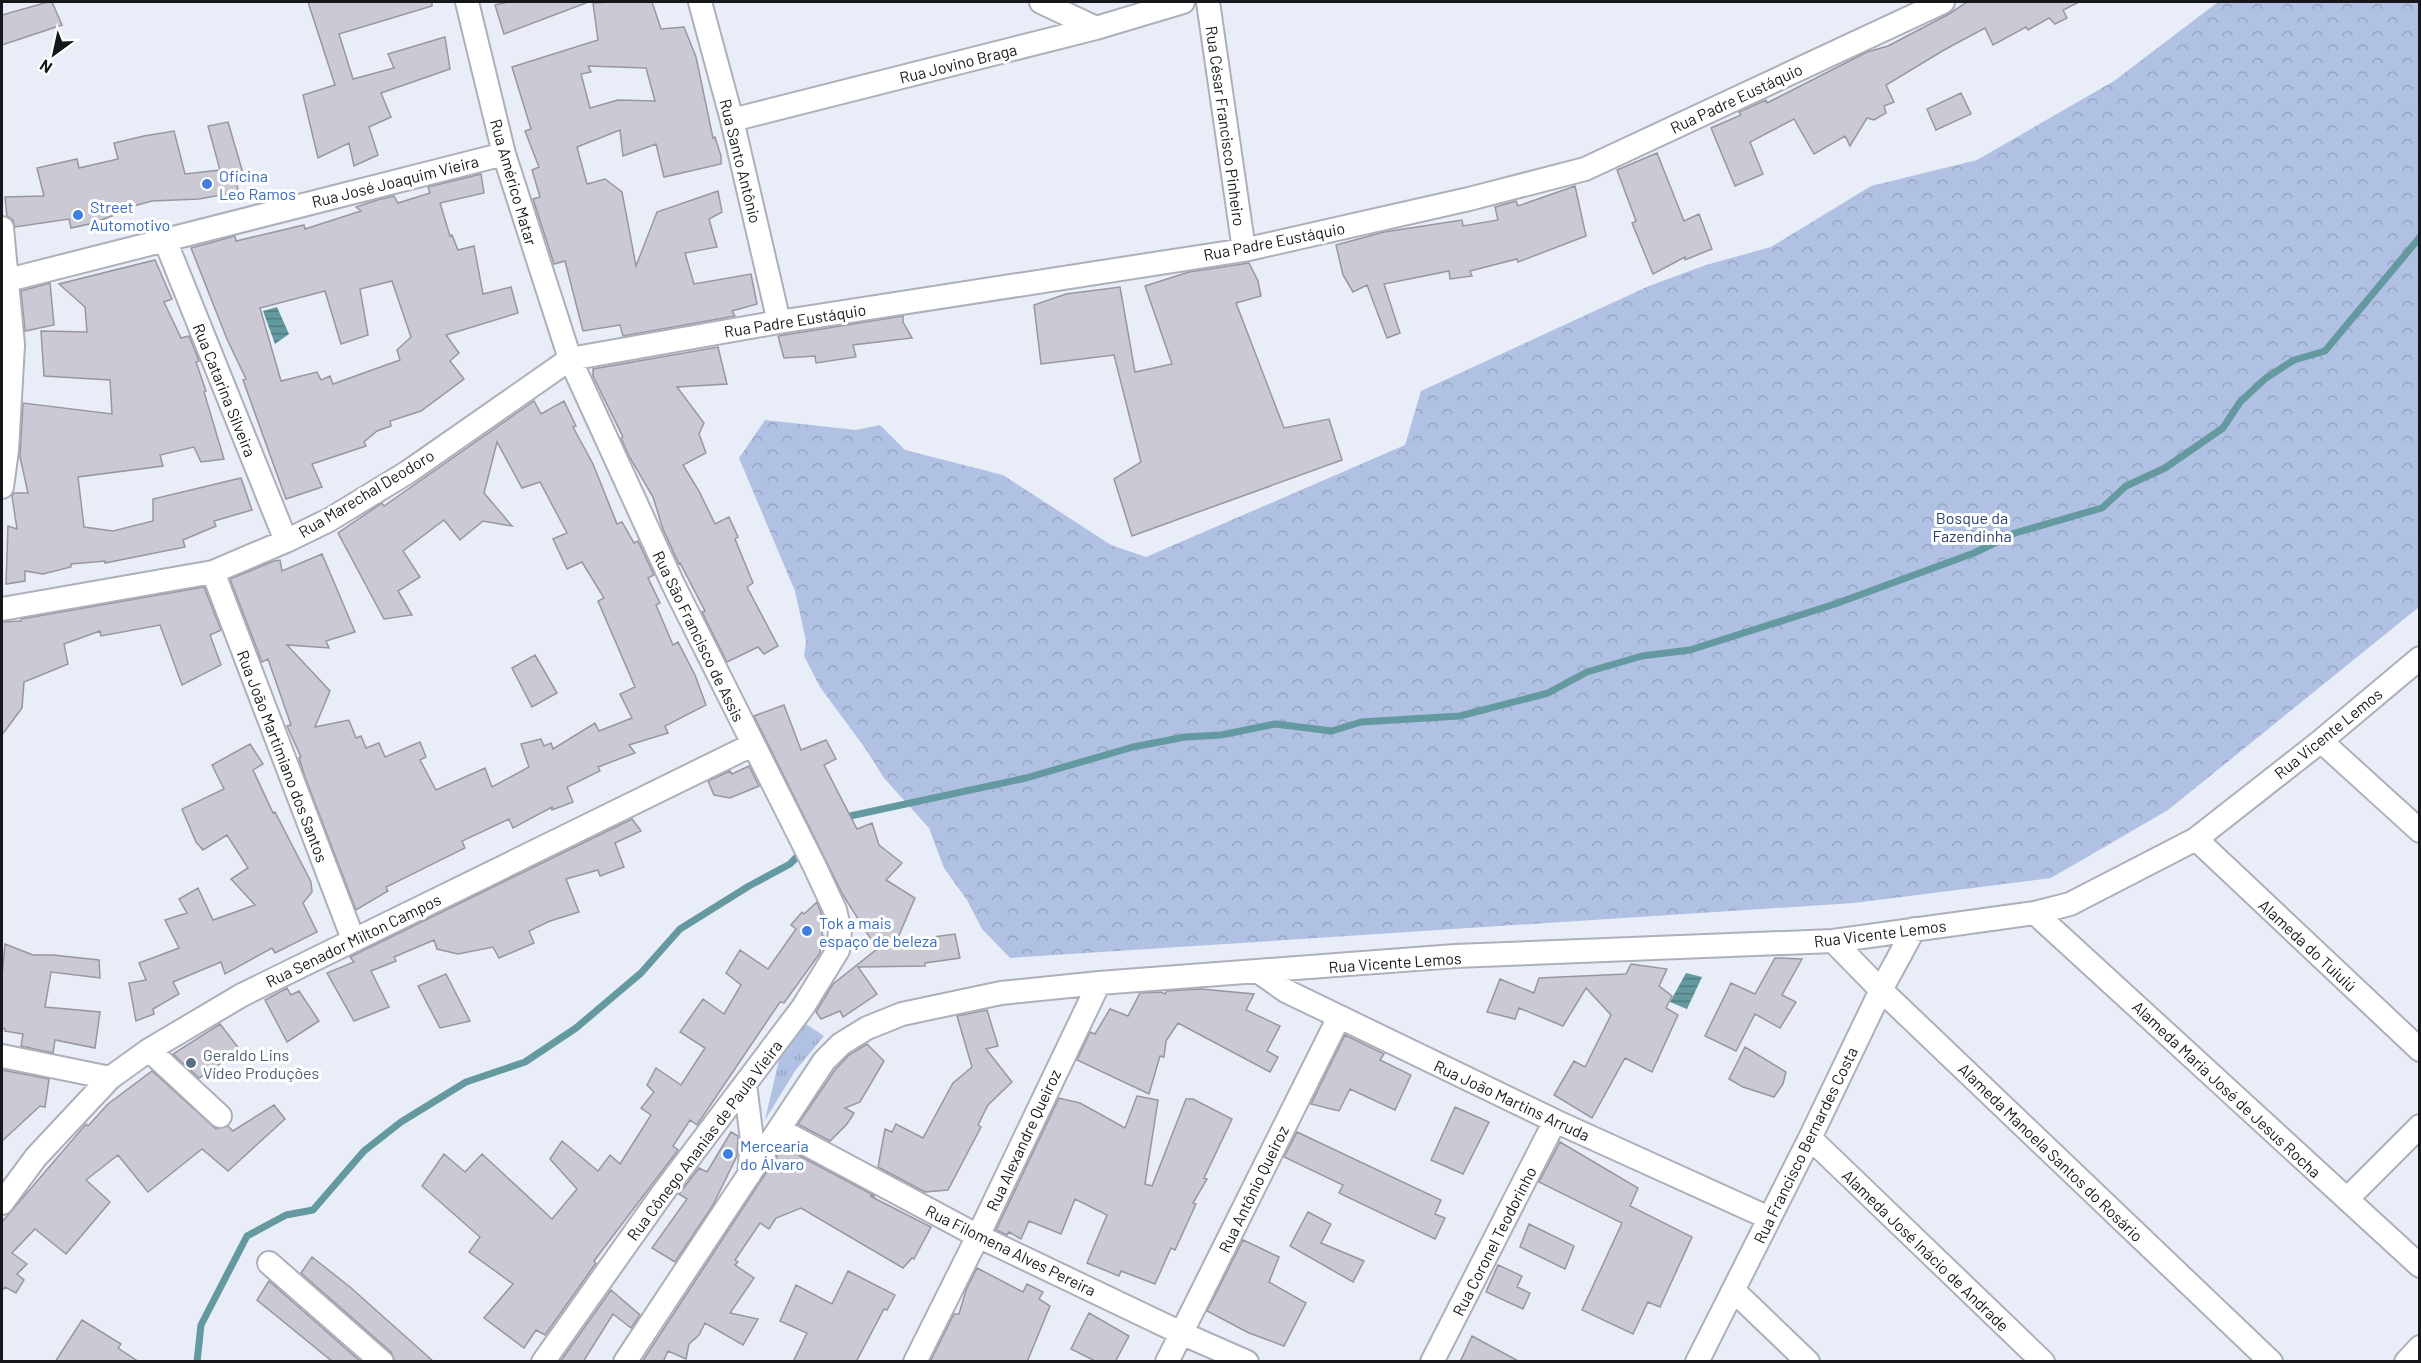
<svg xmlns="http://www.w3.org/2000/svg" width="2421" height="1363" font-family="Barlow,sans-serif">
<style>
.grass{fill:url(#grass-tufts)}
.park{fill:url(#park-crowns)}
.water{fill:url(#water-rules)}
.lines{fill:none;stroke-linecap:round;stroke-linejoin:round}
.stream{stroke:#64999f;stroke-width:7}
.building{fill:#cbc9d4;stroke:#9896a0;stroke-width:1.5;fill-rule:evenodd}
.minor-casing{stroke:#acb0ba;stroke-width:26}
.minor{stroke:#fff;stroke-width:22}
.shop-dot{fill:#3f7fe0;stroke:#fff;stroke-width:2}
.service-dot{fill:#5c6f8a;stroke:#fff;stroke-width:2}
.labels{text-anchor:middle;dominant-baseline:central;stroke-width:6;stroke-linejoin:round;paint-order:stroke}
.street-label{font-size:16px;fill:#15171a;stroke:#fff}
.shop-label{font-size:16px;fill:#366cbe;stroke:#fff;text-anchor:start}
.park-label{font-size:16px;fill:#2b3f6f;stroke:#fff}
.service-label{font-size:16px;fill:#4e5e75;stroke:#fff;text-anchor:start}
</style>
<defs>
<pattern id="grass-tufts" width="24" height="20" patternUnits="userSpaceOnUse" patternTransform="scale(1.5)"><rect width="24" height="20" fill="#b0c1e4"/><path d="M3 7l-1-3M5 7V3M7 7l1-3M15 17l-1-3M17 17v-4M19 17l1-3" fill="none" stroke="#96a5c3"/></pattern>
<pattern id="park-crowns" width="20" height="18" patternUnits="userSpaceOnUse" patternTransform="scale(1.5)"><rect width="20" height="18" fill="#b0c1e4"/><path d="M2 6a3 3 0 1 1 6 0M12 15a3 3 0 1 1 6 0" fill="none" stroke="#96a5c3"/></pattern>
<pattern id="water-rules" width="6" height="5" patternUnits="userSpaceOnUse" patternTransform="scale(1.5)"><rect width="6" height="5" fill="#64999f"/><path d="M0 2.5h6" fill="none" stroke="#517c81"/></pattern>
</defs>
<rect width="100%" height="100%" fill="#e8edf7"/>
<path class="grass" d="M806 1024 824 1036 795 1071 765 1120 779 1060Z"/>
<path class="park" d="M2218 2H2419V607L2168 810 2051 878 1854 903 1010 958 982 929 967 900 944 868 929 828 884 778 865 748 820 687 804 656 806 641 795 591 739 458 765 420 856 430 880 425 905 450 1003 475 1111 545 1146 557 1405 445 1421 391 1649 286 1706 265 1771 247 1871 186 1977 160 2114 81Z"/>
<path class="water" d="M277 307 289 334 275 344 263 311Z
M1686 973 1702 977 1687 1009 1670 1002Z"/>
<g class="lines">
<path class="stream" d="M843 820 850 816 1026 778 1133 747 1185 737 1221 735 1275 724 1332 731 1361 722 1460 716 1548 693 1587 672 1642 656 1690 650 1835 604 1974 553 2015 533 2102 508 2126 486 2165 468 2223 428 2240 402 2266 378 2294 360 2325 351 2420 237
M197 1362 201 1325 247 1236 286 1215 313 1210 364 1151 401 1122 466 1082 525 1062 576 1028 641 973 680 929 749 886 790 864 820 833"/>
</g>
<path class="building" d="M48 2H52L62 25 2 45V15Z
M308 2H432V6L339 34 353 79 394 68 388 54 445 37 450 69 381 93 391 117 369 127 378 155 354 166 349 143 318 158 303 95 335 85Z
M508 2H586V3L504 34 495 5Z
M611 2H652L661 29 684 27 696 57 713 138 715 137 721 156V164L664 177 656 144 623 156 620 130 577 147 587 184 605 179 622 192 636 266 657 212 718 191 722 212 709 219 717 247 685 253 694 284 751 274 757 304 732 311 735 316 623 336 620 325 583 331 565 261 554 264 533 199 540 197 532 170 539 167 525 131 531 129 512 67 598 40 593 3ZM588 66 646 68 655 101 618 100 590 108 581 74 591 72Z
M1967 2H2079L2063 10 2067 18 2055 24 2049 18 2028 30 2026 27 1993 45 1985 28 1944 50 1886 85 1894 102 1884 106 1886 113 1874 120 1867 118 1850 146 1845 136 1814 154 1794 119 1750 142 1763 174 1735 186 1711 128 1741 115 1739 112 1766 100 1767 103 1867 52 1888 46 1949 14Z
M1961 93 1971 114 1936 130 1927 109Z
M228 122 245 180 237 183 238 192 199 199 152 201 126 208 127 210 94 223 71 228 69 219 15 227 13 220 7 216 5 197 44 196 37 168 77 159 79 168 118 159 114 143 144 136 174 131 185 174 220 170 208 126Z
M1657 153 1684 221 1699 214 1712 249 1685 260V257L1653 274 1632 223 1636 221 1617 170Z
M481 174 484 193 440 203 450 236 452 235 458 250 474 246 483 294 511 287 518 313 446 335 459 353 450 361 464 379 421 411 390 421 391 426 377 431 364 442 366 446 312 464 322 487 286 499 243 380 246 379 227 339 191 248 235 236 236 241 304 225 305 229 361 211 356 207 377 200 394 196 398 203 430 193 428 187ZM392 281 411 337 397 350 400 360 333 384 330 376 321 380 317 372 281 381 260 308 325 291 341 344 368 335 360 289Z
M1575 186 1586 236 1518 262 1517 259 1470 271 1472 276 1450 279 1449 271 1384 284 1400 333 1387 338 1367 285 1353 292 1343 275 1336 245 1384 232 1462 220 1463 226 1498 220 1495 207 1516 201 1518 206Z
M155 260 172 299 164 302 181 338 189 336 199 361 196 362 206 391 204 392 224 459 201 462 194 447 160 455 163 466 78 477 84 527 113 531 153 521V499L241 478 252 510 214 521 216 526 183 540 185 547 105 563V561L71 564V567L43 574 25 571V581L6 584 8 526 17 529 12 496 14 493H28L20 457 23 403 112 414 110 380 44 376 41 331 87 332 85 307 59 284Z
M1249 263 1258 281 1261 296 1236 303 1284 428 1329 419 1342 460 1132 536 1114 479 1141 462 1114 355 1041 364 1034 305 1066 294 1120 287 1135 372 1172 364 1145 286 1189 272Z
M50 283 54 325 25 331 21 291Z
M903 316V322L912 338 853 345 856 357 816 363 815 356 784 358 778 336Z
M718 347 727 384 677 387 704 423 699 434 706 453 683 465 699 491 715 524 729 517 738 537 735 539 753 583 747 587 778 646 764 654 758 647 727 662 702 612 705 611 680 563 679 564 663 529 653 497 629 456 621 438 623 437 593 376V369Z
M534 401 541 414 564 401 576 426 573 427 593 464 617 524 622 522 634 543 638 541 654 575 648 578 660 603 656 605 673 645 678 642 695 675 706 705 665 726 668 733 629 745 635 753 598 767 600 771 567 787 573 802 552 810V807L513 828 509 819 462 841 465 848 386 887 388 891 356 910 305 777 299 758 301 757 287 726 291 725 268 659 262 662 230 579 274 561 280 560 282 571 322 554 355 632 326 641 329 648 287 645 330 691 315 727 349 720 356 738 361 736 366 748 379 743 385 757 420 742 426 757 420 760 436 790 485 768 492 787 529 767 521 744 541 739 544 746 551 743 553 749 595 723 599 731 632 718 620 694 635 687 598 601 604 598 582 562 567 569 553 539 567 533 540 482 522 488 497 442 484 493 512 526 483 521 460 540 444 520 403 551 420 577 398 591 412 615 384 619 338 533 382 503 384 506Z
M204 587 221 630 210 635 221 665 182 685 160 625 101 636 100 631 64 644 68 664 24 682 22 708 2 735V622L21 621V619Z
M535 655 557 693 532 707 512 668Z
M784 705 801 750 826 740 836 759 824 765 857 829 872 823 879 845 902 863 886 880 915 898 896 942 955 934 960 958 925 963V966L858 967 877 994 843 1017 840 1011 821 1019 816 1012 833 984 877 949 843 895 754 716Z
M250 744 263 764 253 770 273 813 275 812 311 882 312 892 303 903 317 932 275 953 272 948 225 974 221 962 173 982 179 994 153 1009 154 1014 136 1021 129 983 146 980 139 963 179 948 165 920 187 913 179 899 198 888 213 920 255 905 231 879 248 868 227 835 203 850 196 842 182 809 224 789 212 765Z
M749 766 759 786 730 798 714 795 708 781 730 771 732 774Z
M632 819 641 831 615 843 624 867 600 876 598 870 566 879 579 912 550 921 529 931 534 943 499 958 493 947 458 954 437 949 434 940 394 957 396 961 371 971 389 1007 354 1021 327 973 354 962 350 957Z
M817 902 824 921 822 935 825 937 821 943 820 953 784 1003 780 1002 697 1125 690 1120 673 1146 678 1150 594 1261 596 1263 545 1335 536 1330 524 1348 484 1318 513 1284 469 1252 480 1237 422 1186 444 1154 465 1172 482 1154 552 1219 577 1189 550 1159 562 1141 598 1171 610 1155 620 1164 651 1115 641 1108 654 1092 647 1085 656 1068 681 1085 705 1048 680 1032 703 999 724 1014 741 985 726 973 740 950 768 969 796 929 791 925 802 912 804 914Z
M5 944 33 955H53L99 960 100 978 51 972 45 1007 100 1012 95 1048 55 1040 53 1053 21 1046 23 1034 5 1031V1029L2 1028V976Z
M1775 958 1802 959 1782 995 1796 1002 1780 1028 1755 1014 1736 1051 1705 1036 1731 983 1755 994Z
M1631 964 1667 969 1659 986 1672 996 1666 1008 1678 1015 1652 1072 1625 1058 1592 1118 1554 1095 1574 1061 1585 1067 1611 1015 1586 988 1563 1026 1519 1008 1515 1019 1487 1012 1500 979 1534 993 1539 978 1626 974Z
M446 974 470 1021 440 1028 418 986Z
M287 988 291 995 299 991 319 1021 287 1042 265 1000Z
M1201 989 1254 994 1246 1010 1280 1026 1267 1051 1278 1057 1270 1072 1178 1023 1166 1041 1164 1057 1160 1056 1149 1094 1077 1060 1090 1032 1095 1034 1110 1009 1128 1016 1140 993 1161 992 1165 994 1167 991Z
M987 1010 998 1046 986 1049 1012 1082 988 1105 978 1125 981 1127 948 1190 925 1192 878 1167 885 1129 892 1132 896 1124 923 1138 953 1083 972 1067 957 1016Z
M220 1024 240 1050 199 1078 173 1054Z
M1345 1035 1384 1054 1380 1060 1411 1075 1395 1110 1350 1089 1339 1111 1311 1104Z
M867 1044 884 1061 860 1102 845 1108 854 1113 847 1124 830 1141 798 1124 835 1070 849 1055Z
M1745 1047 1786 1072 1783 1084 1774 1097 1743 1087 1729 1079Z
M2 1070 49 1079 45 1107 40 1106 2 1141Z
M152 1071 216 1129 228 1126 233 1131 274 1105 285 1119 228 1171 202 1149 148 1192 118 1155 86 1180 110 1202 66 1254 35 1229 12 1253 27 1264 17 1274 24 1280 16 1293 5 1287 2 1291V1222L86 1124 88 1126 108 1104Z
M1137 1096 1158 1100 1145 1184 1152 1186 1186 1099H1193L1232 1119 1204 1178 1207 1179 1193 1203 1196 1204 1175 1250 1171 1248 1155 1284 1121 1271 1119 1276 1087 1263 1107 1215 1075 1199 1061 1234 1029 1221 1021 1239 1009 1232 1007 1235 996 1230 1059 1098 1080 1103 1125 1128Z
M1455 1107 1489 1122 1463 1174 1431 1160Z
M731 1132 738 1136 737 1156 713 1205 675 1262 652 1248 687 1199 679 1194 699 1168 707 1172Z
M1297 1132 1441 1200 1435 1214 1445 1218 1435 1239 1339 1193 1343 1185 1284 1157Z
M1560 1142 1638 1188 1630 1206 1692 1237 1660 1307 1648 1302 1633 1334 1582 1310 1622 1223 1539 1182Z
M783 1147 875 1196H870L931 1227 914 1259 912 1258 903 1268 801 1208 776 1218 769 1229 760 1223 735 1260 738 1262 735 1265 754 1278 730 1313 758 1319 743 1345 705 1323 699 1335 689 1344 686 1359 668 1351 663 1362H642Z
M1308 1212 1331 1224 1321 1243 1364 1261 1353 1282 1290 1246Z
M1529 1224 1574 1246 1565 1269 1520 1247Z
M1243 1240 1279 1257 1269 1282 1306 1303 1284 1346 1249 1333 1207 1311Z
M312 1257 350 1287 434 1362H395L391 1352 301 1273Z
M1498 1265 1522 1276 1517 1287 1530 1293 1523 1309 1486 1292Z
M977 1268 1023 1292 1027 1284 1043 1292 1039 1299 1050 1306 1027 1362H930L954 1314H959L966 1290Z
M848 1271 895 1295 887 1310 884 1309 856 1362H793L807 1333 780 1321 796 1285 832 1304Z
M269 1281 361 1362H333L257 1300Z
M611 1290 640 1315 631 1328 613 1314 583 1362H560Z
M1089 1313 1129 1336 1115 1362H1097L1071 1349Z
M82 1320 121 1344 118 1348 139 1362H55Z
M1472 1336 1520 1362H1460Z"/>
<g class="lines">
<g class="minor-casing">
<path id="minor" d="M467 2 504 154 570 359 673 584 814 865 835 910 840 931 838 950 803 1007 662 1194 543 1362
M700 2 732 120 779 322
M1041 2 1096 28
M1208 2 1244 250
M732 120 1096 28 1183 2
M2 228 13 345 7 450 2 487
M165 240 286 541
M8 280 504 154
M213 572 353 939
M2 609 213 572 286 541 329 520 408 472 570 359 779 322 1244 250 1469 199 1585 169 1943 2
M2321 741 2420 831
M2196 839 2420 1050
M2035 913 2420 1266
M1833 941 1881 990 2271 1362
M1259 972 1286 991 1555 1121 1769 1218
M149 1050 220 1116
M2 1056 110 1078
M745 1084 752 1140 749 1175
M780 1130 978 1236 1181 1333 1247 1362
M1810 1138 2043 1362
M2347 1199 2420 1126
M2 1203 36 1157 110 1078 149 1050 242 995 752 745
M269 1263 382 1362
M1733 1290 1808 1362
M625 1362 824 1061 841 1044 867 1028 902 1014 1001 993 1099 983 1455 956 1833 941 2035 913 2070 904 2196 839 2321 741 2420 658
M915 1362 978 1236 1099 983
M1167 1362 1339 1017
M1432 1362 1555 1121
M1697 1362 1810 1138 1881 990 1914 929
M2406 1362 2420 1347"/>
</g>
<use href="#minor" class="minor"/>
</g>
<g class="shop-dot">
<circle cx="207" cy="184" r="6"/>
<circle cx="78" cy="215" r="6"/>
<circle cx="807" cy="931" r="6"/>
<circle cx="728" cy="1154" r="6"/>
</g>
<circle class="service-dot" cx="191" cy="1063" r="6"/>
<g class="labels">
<g class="street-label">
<text transform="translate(958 63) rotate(-14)">Rua Jovino Braga</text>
<text transform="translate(1736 98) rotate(-25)">Rua Padre Eustáquio</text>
<text transform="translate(1226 126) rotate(82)">Rua César Francisco Pinheiro</text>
<text transform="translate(741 161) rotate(76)">Rua Santo Antônio</text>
<text transform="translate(395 181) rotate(-14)">Rua José Joaquim Vieira</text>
<text transform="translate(514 182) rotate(74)">Rua Américo Matar</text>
<text transform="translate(1274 241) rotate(-11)">Rua Padre Eustáquio</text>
<text transform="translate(795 320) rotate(-9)">Rua Padre Eustáquio</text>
<text transform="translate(225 390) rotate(68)">Rua Catarina Silveira</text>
<text transform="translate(366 493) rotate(-31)">Rua Marechal Deodoro</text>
<text transform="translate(699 636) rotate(64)">Rua São Francisco de Assis</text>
<text transform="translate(2328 733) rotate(-39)">Rua Vicente Lemos</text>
<text transform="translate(283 756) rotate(69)">Rua João Martimiano dos Santos</text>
<text transform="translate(1880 933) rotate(-7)">Rua Vicente Lemos</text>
<text transform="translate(353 940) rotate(-26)">Rua Senador Milton Campos</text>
<text transform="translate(2308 945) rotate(43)">Alameda do Tuiuiú</text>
<text transform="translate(1395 962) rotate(-4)">Rua Vicente Lemos</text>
<text transform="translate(2227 1089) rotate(43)">Alameda Maria José de Jesus Rocha</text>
<text transform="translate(1512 1100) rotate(25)">Rua João Martins Arruda</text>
<text transform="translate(704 1140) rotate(-53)">Rua Cônego Ananias de Paula Vieira</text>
<text transform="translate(1023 1140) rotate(-65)">Rua Alexandre Queiroz</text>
<text transform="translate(1805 1145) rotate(-64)">Rua Francisco Bernardes Costa</text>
<text transform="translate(2051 1152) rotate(44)">Alameda Manoela Santos do Rosário</text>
<text transform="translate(1253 1189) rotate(-64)">Rua Antônio Queiroz</text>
<text transform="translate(1494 1241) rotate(-63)">Rua Coronel Teodorinho</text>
<text transform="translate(1011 1250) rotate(26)">Rua Filomena Alves Pereira</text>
<text transform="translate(1926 1250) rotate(44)">Alameda José Inácio de Andrade</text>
</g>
<g class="shop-label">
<text x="219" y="175">Oficina<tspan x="219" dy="18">Leo Ramos</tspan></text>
<text x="90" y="206">Street<tspan x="90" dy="18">Automotivo</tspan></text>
<text x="819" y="922">Tok a mais<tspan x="819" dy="18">espaço de beleza</tspan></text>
<text x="740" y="1145">Mercearia<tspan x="740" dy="18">do Álvaro</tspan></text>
</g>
<g class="park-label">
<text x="1972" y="517">Bosque da<tspan x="1972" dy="18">Fazendinha</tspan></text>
</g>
<g class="service-label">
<text x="203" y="1054">Geraldo Lins<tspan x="203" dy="18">Vídeo Produções</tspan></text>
</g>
</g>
<rect width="2421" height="1363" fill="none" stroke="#15171a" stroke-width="6"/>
<g transform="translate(54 54) rotate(213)" stroke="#ffffff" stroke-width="4.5" paint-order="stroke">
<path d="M0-4.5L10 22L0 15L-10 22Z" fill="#15171a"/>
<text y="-9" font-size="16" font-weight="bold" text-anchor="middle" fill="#15171a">N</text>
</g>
</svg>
